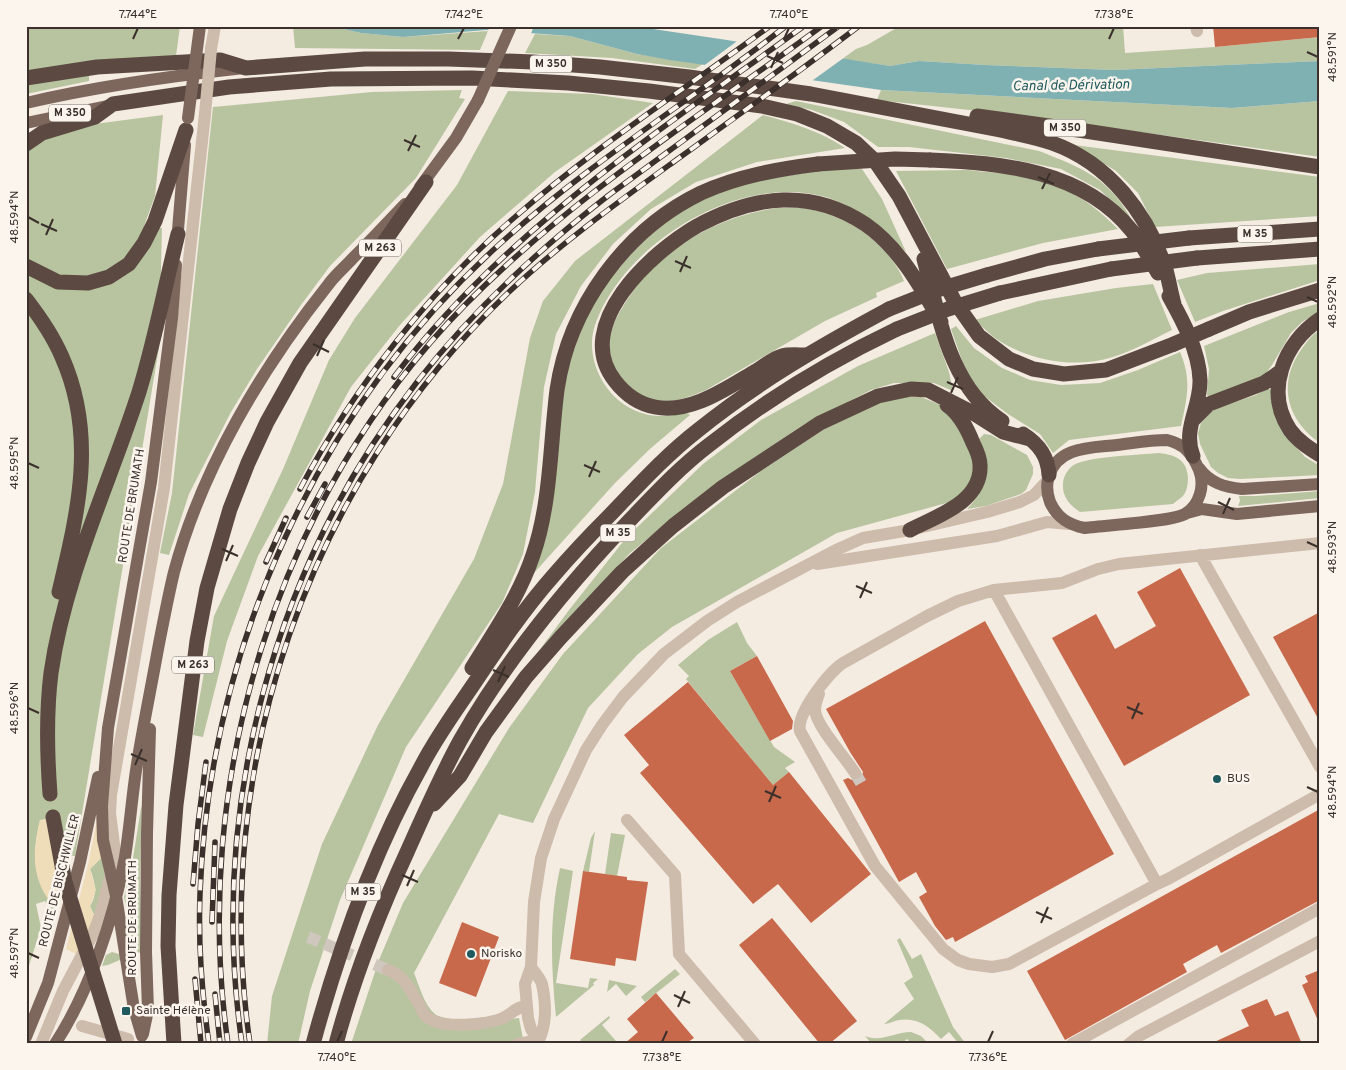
<svg xmlns="http://www.w3.org/2000/svg" width="1346" height="1070" font-family="Overpass,sans-serif">
<style>
.green{fill:#b8c4a0}
.sand{fill:#efdcb8}
.water{fill:#7fb0b2}
.pier{fill:#f4ebe1}
.building{fill:#c8694b}
.lines{fill:none;stroke-linecap:round;stroke-linejoin:round}
.minor-tunnel{stroke:#cfc6bd;stroke-width:12;stroke-dasharray:12 6;stroke-linecap:butt}
.minor{stroke:#cdbbac;stroke-width:12}
.major{stroke:#7d675c;stroke-width:12}
.highway{stroke:#5c4a42;stroke-width:15}
.rail-casing{stroke:#3b302b;stroke-width:5.5}
.rail{stroke:#fbf5ee;stroke-width:4;stroke-dasharray:11;stroke-linecap:butt}
.minor-bridge{stroke:#cdbbac;stroke-width:12}
.major-bridge{stroke:#7d675c;stroke-width:12}
.highway-bridge{stroke:#5c4a42;stroke-width:15}
.ticks{fill:none;stroke:#3b302b;stroke-width:2}
.poi-dot{fill:#1f5a5e;stroke:#fbf5ee;stroke-width:2}
.labels{text-anchor:middle;dominant-baseline:central;stroke-width:5;stroke-linejoin:round;paint-order:stroke}
.shield{fill:#fbf5ee;stroke:#756b66;stroke-width:1}
.shield-label{font-size:11px;font-weight:bold;fill:#3b302b}
.street-label{font-size:12px;fill:#3b302b;stroke:#fbf5ee}
.poi-label{font-size:12px;fill:#3b302b;stroke:#fbf5ee;text-anchor:start}
.water-label{font-size:14px;font-style:italic;fill:#1f5a5e;stroke:#fbf5ee}
.neatline{fill:none;stroke:#3b302b;stroke-width:2}
.ticks-label{font-size:12px;text-anchor:middle;fill:#3b302b}
</style>
<rect width="100%" height="100%" fill="#f4ebe1"/>
<path class="green" d="M26 26H180L176 56 89 75V81L26 94Z
M293 26H330L361 33 403 37 488 31 480 50 295 48Z
M900 26H1123L1125 53 1215 47 1320 37V61L1114 70 986 65 919 61 890 66 842 59 856 49 867 45Z
M535 34 570 36 637 54 703 64 695 69 612 58 525 53Z
M462 90 459 98 465 99 416 178 330 266 301 305 257 369 231 412 189 494 169 555 160 553 172 493 213 107 372 92Z
M881 90 1232 108 1320 101V157L1016 115 877 100Z
M508 91 592 94 653 103 555 172 480 237 400 325 351 387 258 556 227 641 203 737 193 735 214 616 283 469 329 360 355 318 457 185Z
M796 101 1039 151C1082 168 1110 178 1133 222L1100 190 1061 169 1006 158 909 147H878L844 122 812 110 786 104Z
M163 115 155 196 144 226 162 228 159 347 75 856 67 855 40 820C32 854 32 880 55 908L53 919 45 901 36 904 41 928 26 975V133Z
M763 115C793 123 820 131 845 148L757 162 696 182 651 209 613 244 581 286 556 334 544 387 535 492 523 554 502 603 406 747 340 900 310 991 298 1044H267L272 996 322 844 378 725 474 559 503 484 530 338 543 301 575 261Z
M1074 145 1320 177V216L1155 227 1138 193 1116 171Z
M831 169H862L882 199 906 252C881 228 856 205 822 196 737 174 623 244 595 325 583 361 608 405 645 414 659 418 673 415 687 413L690 415 651 448 615 483 534 573 561 390 591 299 657 223 704 195 761 180Z
M969 170C990 173 1015 173 1035 178 1070 188 1092 203 1118 229L1043 243 947 269 896 171Z
M777 208C785 208 793 207 801 208 844 213 888 241 904 281L876 293 877 297 825 321 706 390C691 396 675 403 658 401 631 397 604 367 609 338 612 324 621 309 629 297 662 247 719 216 777 208Z
M1320 264V280L1223 311 1195 322 1177 280 1207 273Z
M1153 284 1172 330C1153 339 1133 351 1113 357 1075 369 1031 361 998 340 990 335 983 327 975 320L1038 301 1116 288Z
M1320 303V311L1302 322 1291 333 1272 365 1264 376 1209 397 1207 395 1209 369 1204 346 1289 312Z
M956 326 974 348 1002 368 1030 380 1061 385 1100 383 1138 370 1180 352C1192 380 1187 398 1181 426L1069 440 1053 453 1040 434 1008 414 984 396 966 372 951 329Z
M1320 330V443C1287 420 1277 384 1301 350 1307 342 1311 335 1320 330Z
M935 333 949 372 953 391 934 383H894L871 390 803 425 718 482 630 553 538 652 569 610 626 538 703 464 761 420 858 366Z
M1268 388 1272 391 1285 434 1305 457 1320 466V475L1240 479 1228 478 1218 473 1211 467 1200 444 1198 433 1201 423 1214 409 1256 395Z
M900 397H921L941 405 956 419 974 464 971 479 964 491 950 502 837 533 672 627 638 654 588 708 533 823 499 814 414 973C419 985 424 1005 435 1014 448 1024 502 1020 519 1018L524 1044H351L379 960 403 903 509 728 563 654 661 548 761 471 832 424 882 401Z
M984 434 991 435 1027 455 1033 467V474L1026 490 1021 494 986 506 967 509C992 483 985 470 979 439Z
M1159 453C1175 455 1187 459 1188 478 1188 484 1187 491 1183 496 1180 499 1176 501 1173 504L1080 512C1070 505 1062 497 1063 484 1063 478 1066 472 1071 467 1083 456 1140 455 1159 453Z
M1320 491V498L1238 506 1240 501 1239 496H1256Z
M737 622 747 643 757 656 730 671 774 747 795 762 785 768 789 772 773 785 686 679 689 676 678 665 708 640Z
M142 807 140 878 141 952 135 954 124 897 133 858 141 808Z
M595 831 589 872 583 871 591 838Z
M611 833 625 835 617 876 605 874Z
M102 857 106 883 97 916 93 913 90 906C98 894 95 882 90 869Z
M560 868 573 871 556 983 588 988 590 978 598 979 593 983 594 985 556 1017C551 967 549 918 560 868Z
M900 938 912 959 921 954 953 1027 966 1044H959L949 1032 941 1039C929 1026 917 1017 899 1020 894 1021 888 1024 884 1024L914 999 904 983 913 977 897 940Z
M112 952 119 954 122 959 108 965 102 966 106 955Z
M675 969 680 974 645 1002 641 997Z
M609 980 637 986 626 996 616 984 607 992Z
M609 1016 610 1018 602 1025 616 1041 612 1044H584L580 1040Z
M911 1032 921 1036 929 1044H912L907 1039 901 1044H872L865 1036C881 1043 894 1032 911 1032Z"/>
<path class="sand" d="M99 809 102 857 90 869 96 890 90 906 93 913 97 916 78 955 66 949 88 865Z
M60 816 67 855 55 908C31 880 32 854 40 820Z"/>
<path class="water" d="M330 26H633L727 40 890 66 919 61 986 65 1114 70 1320 61V101L1232 108 881 90 670 60 637 54 570 36 486 30 403 37 361 33Z"/>
<path class="pier" d="M490 26H534L530 36 487 33Z
M740 39 845 57 809 83 702 67Z"/>
<path class="building" d="M1213 26H1320V37L1215 47Z
M1180 568 1250 695 1124 766 1052 638 1096 614 1115 649 1156 626 1137 592Z
M1320 612V722L1273 637Z
M985 621 1114 854 955 942 953 937 946 940 935 926 919 897 927 892 916 872 899 882 843 780 848 778 852 780H859L862 776 863 772 850 752 826 709Z
M757 656 793 721 792 729 770 741 730 671Z
M688 682 773 785 789 772 871 874 811 923 778 884 753 904 640 773 649 765 624 735Z
M1320 809V900L1221 953 1217 945 1183 964 1187 972 1065 1040 1027 971Z
M583 871 627 877V880L648 882 636 961 616 958 615 966 570 959Z
M772 918 857 1021 829 1044H820L739 945Z
M462 922 499 937 476 997 439 983Z
M1317 971 1320 978V1025L1302 985 1308 982 1305 976Z
M656 993 694 1038 685 1044H624L638 1032 627 1019Z
M1267 999 1275 1016 1288 1011 1302 1044H1210L1249 1026 1241 1010Z"/>
<g class="lines">
<path class="minor-tunnel" d="M855 773 861 783
M308 937 388 970"/>
<path class="minor" d="M1196 26 1197 31
M211 49 215 26
M1200 555 1320 767
M817 564 997 536 1047 522 1070 524
M994 590 1157 884 1168 879 1320 794
M819 694C817 699 815 705 815 710 816 726 846 758 855 773
M627 820 675 875 679 954 755 1044
M119 884 110 813 111 795 164 488 205 114
M1157 884 1009 964 992 967 969 964 958 960 943 949 875 866 800 731C796 714 829 672 843 663L927 616 958 601 994 590 1062 583 1098 569 1119 564 1320 543
M531 967C534 972 540 978 542 984 546 1003 547 1023 539 1040
M388 970C406 977 410 990 420 1006 422 1010 424 1016 428 1018 445 1029 485 1025 503 1018 514 1013 513 1008 526 1006
M82 1026 128 1039
M41 1044 63 991 93 934 101 913 111 873
M518 1044 539 1040
M540 1044 531 1029 528 1018 525 984 531 967 534 902 541 858 554 819 586 750 602 725 623 697 664 654 707 621 737 602 836 550 863 538 910 530 987 512 1020 502 1034 495 1047 481
M1072 1044 1320 908
M1129 1044 1139 1036 1320 941"/>
<path class="major" d="M26 103C98 86 171 76 244 68
M26 123 112 105
M420 187 456 138 478 100
M177 242 185 145
M1167 440C1184 444 1192 453 1199 470 1205 485 1200 505 1185 514 1171 522 1105 525 1085 528 1069 525 1057 518 1050 502 1047 494 1046 485 1049 476 1058 446 1092 448 1117 445 1134 443 1150 440 1167 440Z
M1199 468C1210 483 1224 487 1242 489L1320 484
M1187 513 1202 509 1237 514 1320 506
M143 1034 148 1010 146 952 147 833 150 729
M142 1036 134 1009 116 896 103 840 102 806 108 728 151 482 172 318 176 265
M26 1037 48 983 80 862 98 777
M55 1044C89 992 114 918 125 857 130 826 132 795 137 764 143 726 151 688 158 649 163 623 168 597 174 572 202 468 262 368 328 285 335 275 345 267 353 258 371 240 388 222 405 204"/>
<path class="highway" d="M26 78 97 67 220 60 246 68 365 59H448L533 62 600 67 689 77 811 94 1000 130C1017 134 1035 137 1052 143 1109 163 1148 214 1166 270 1169 281 1171 293 1174 304
M977 116 1085 131 1320 167
M26 144 42 133 95 117 113 104 229 87 331 79 472 78 568 83 649 91 762 106 797 114 827 126 856 143 875 161 899 196 955 302 979 336 1009 359 1033 369 1064 374 1106 370 1174 344
M930 160C1003 163 1083 170 1132 231 1142 244 1150 259 1158 273
M1189 238 1320 229
M1197 258 1320 249
M924 259C939 315 949 387 1002 421
M26 266 58 282 88 283 109 277 129 264 144 243 155 221 186 130
M987 275 1045 259 1098 249
M1000 293 1111 269
M1169 296C1183 321 1199 351 1200 380 1201 407 1182 429 1193 456
M26 299C40 317 53 336 62 357 97 436 78 512 59 592
M1320 319C1284 343 1264 391 1290 430 1298 441 1309 448 1320 455
M1209 329 1249 312 1320 290
M805 355C798 355 789 354 782 356 774 358 764 366 756 371 727 388 691 414 655 407 639 404 625 394 615 381 571 325 652 252 697 226 723 212 754 201 783 200 813 199 841 208 865 224 899 247 921 287 941 322
M1193 420 1209 404 1264 383 1280 372
M1023 434C1039 444 1048 456 1049 475
M910 530C937 516 982 502 980 465 980 458 976 449 973 443 967 428 960 414 947 405
M472 668C494 632 520 595 533 555 551 503 550 445 557 390 569 307 625 230 701 193 738 176 779 169 818 164
M50 794C47 754 46 713 51 673 65 575 109 485 139 392 155 340 165 286 178 234
M434 804 460 776 486 732 526 677 561 637 622 572 673 526 723 487 820 423 878 396 911 389 928 390 973 413 1003 432 1030 439
M174 1044 168 946 169 895 176 805 197 641 207 588 230 509 248 463 267 422 300 363 426 182
M313 1044C339 948 373 852 422 765 436 738 454 713 471 688 497 649 523 610 554 575 572 554 591 534 610 515 638 486 665 456 697 431 756 383 822 345 889 309
M336 1044C354 976 379 913 408 850 425 812 441 775 461 739 507 658 566 587 630 520 655 494 680 467 709 445 767 399 830 361 897 329"/>
<g class="rail-casing">
<path id="rail" d="M394 377C504 231 658 132 804 26
M300 489C354 387 428 292 515 217 595 147 685 89 770 26
M307 517 325 484
M266 562 286 518
M193 884 198 824 206 762
M212 922 215 842
M195 979 201 1044
M215 994 220 1044
M209 1044C202 994 198 944 200 894 209 647 318 407 502 242 590 162 692 100 786 26
M228 1044C190 780 277 497 464 306 570 198 700 116 822 26
M242 1044C208 811 272 568 417 382 472 311 538 250 609 195L839 26
M250 1044C210 769 307 483 510 291 562 242 621 200 679 158 740 114 800 71 859 26"/>
</g>
<use href="#rail" class="rail"/>
<path class="minor-bridge" d="M205 114 211 49"/>
<path class="major-bridge" d="M478 100 511 26
M188 118 200 26"/>
<path class="highway-bridge" d="M818 164 895 159 930 160
M1098 249 1189 238
M1111 269 1197 258
M889 309 937 290 987 275
M897 329 948 309 1000 293
M1174 344 1209 329
M53 817 65 882 115 1044"/>
</g>
<path class="ticks" d="M133 39 138 28M458 39 464 28M784 39 789 28M1109 39 1114 28M1307 52 1318 57M767 56 783 63M771 68 778 52M404 140 420 147M408 151 416 135M1038 177 1054 184M1042 189 1050 173M28 217 39 223M41 224 57 231M46 235 53 219M675 261 691 268M680 272 687 256M1307 297 1318 302M313 344 329 352M317 356 324 340M947 382 963 389M951 393 958 377M28 463 39 468M584 465 600 472M589 477 596 461M1218 502 1234 510M1223 514 1230 498M1307 542 1318 547M222 549 238 556M226 561 233 545M856 586 872 593M860 598 867 582M493 670 509 677M498 682 505 666M1127 707 1143 714M28 708 39 713M1132 719 1139 703M131 754 147 761M135 765 142 749M1307 787 1318 792M765 791 781 798M769 802 776 786M402 875 418 882M407 886 414 870M1036 912 1052 919M1041 923 1048 907M28 953 39 958M674 995 690 1003M678 1007 685 991M337 1042 342 1031M662 1042 667 1031M988 1042 993 1031"/>
<g class="poi-dot">
<circle cx="1217" cy="779" r="5"/>
<circle cx="471" cy="954" r="5"/>
<rect x="121" y="1006" width="10" height="10" rx="2.5"/>
</g>
<g class="labels">
<g class="shield">
<rect x="530" y="55.5" width="42" height="17" rx="4"/>
<rect x="49" y="104.5" width="42" height="17" rx="4"/>
<rect x="1044" y="119.5" width="42" height="17" rx="4"/>
<rect x="1237.5" y="225.5" width="35" height="17" rx="4"/>
<rect x="359" y="239.5" width="42" height="17" rx="4"/>
<rect x="600.5" y="524.5" width="35" height="17" rx="4"/>
<rect x="172" y="656.5" width="42" height="17" rx="4"/>
<rect x="345.5" y="883.5" width="35" height="17" rx="4"/>
</g>
<g class="shield-label">
<text x="551" y="64">M 350</text>
<text x="70" y="113">M 350</text>
<text x="1065" y="128">M 350</text>
<text x="1255" y="234">M 35</text>
<text x="380" y="248">M 263</text>
<text x="618" y="533">M 35</text>
<text x="193" y="665">M 263</text>
<text x="363" y="892">M 35</text>
</g>
<g class="street-label">
<text transform="translate(132 506) rotate(-81)">ROUTE DE BRUMATH</text>
<text transform="translate(60 881) rotate(-76)">ROUTE DE BISCHWILLER</text>
<text transform="translate(133 918) rotate(-90)">ROUTE DE BRUMATH</text>
</g>
<g class="poi-label">
<text x="1227" y="779">BUS</text>
<text x="481" y="954">Norisko</text>
<text x="136" y="1011">Sainte Hélène</text>
</g>
<g class="water-label">
<text transform="translate(1071 86) rotate(-1)">Canal de Dérivation</text>
</g>
</g>
<rect width="1346" height="1070" fill="none" stroke="#fbf5ee" stroke-width="55"/>
<rect x="28" y="28" width="1290" height="1014" class="neatline"/>
<g class="ticks-label">
<text x="138" y="18">7.744°E</text>
<text x="464" y="18">7.742°E</text>
<text x="789" y="18">7.740°E</text>
<text x="1114" y="18">7.738°E</text>
<text transform="translate(1332 57) rotate(-90)" y="4">48.591°N</text>
<text transform="translate(14 217) rotate(-90)" y="4">48.594°N</text>
<text transform="translate(1332 302) rotate(-90)" y="4">48.592°N</text>
<text transform="translate(14 463) rotate(-90)" y="4">48.595°N</text>
<text transform="translate(1332 547) rotate(-90)" y="4">48.593°N</text>
<text transform="translate(14 708) rotate(-90)" y="4">48.596°N</text>
<text transform="translate(1332 792) rotate(-90)" y="4">48.594°N</text>
<text transform="translate(14 953) rotate(-90)" y="4">48.597°N</text>
<text x="337" y="1061">7.740°E</text>
<text x="662" y="1061">7.738°E</text>
<text x="988" y="1061">7.736°E</text>
</g>
</svg>
